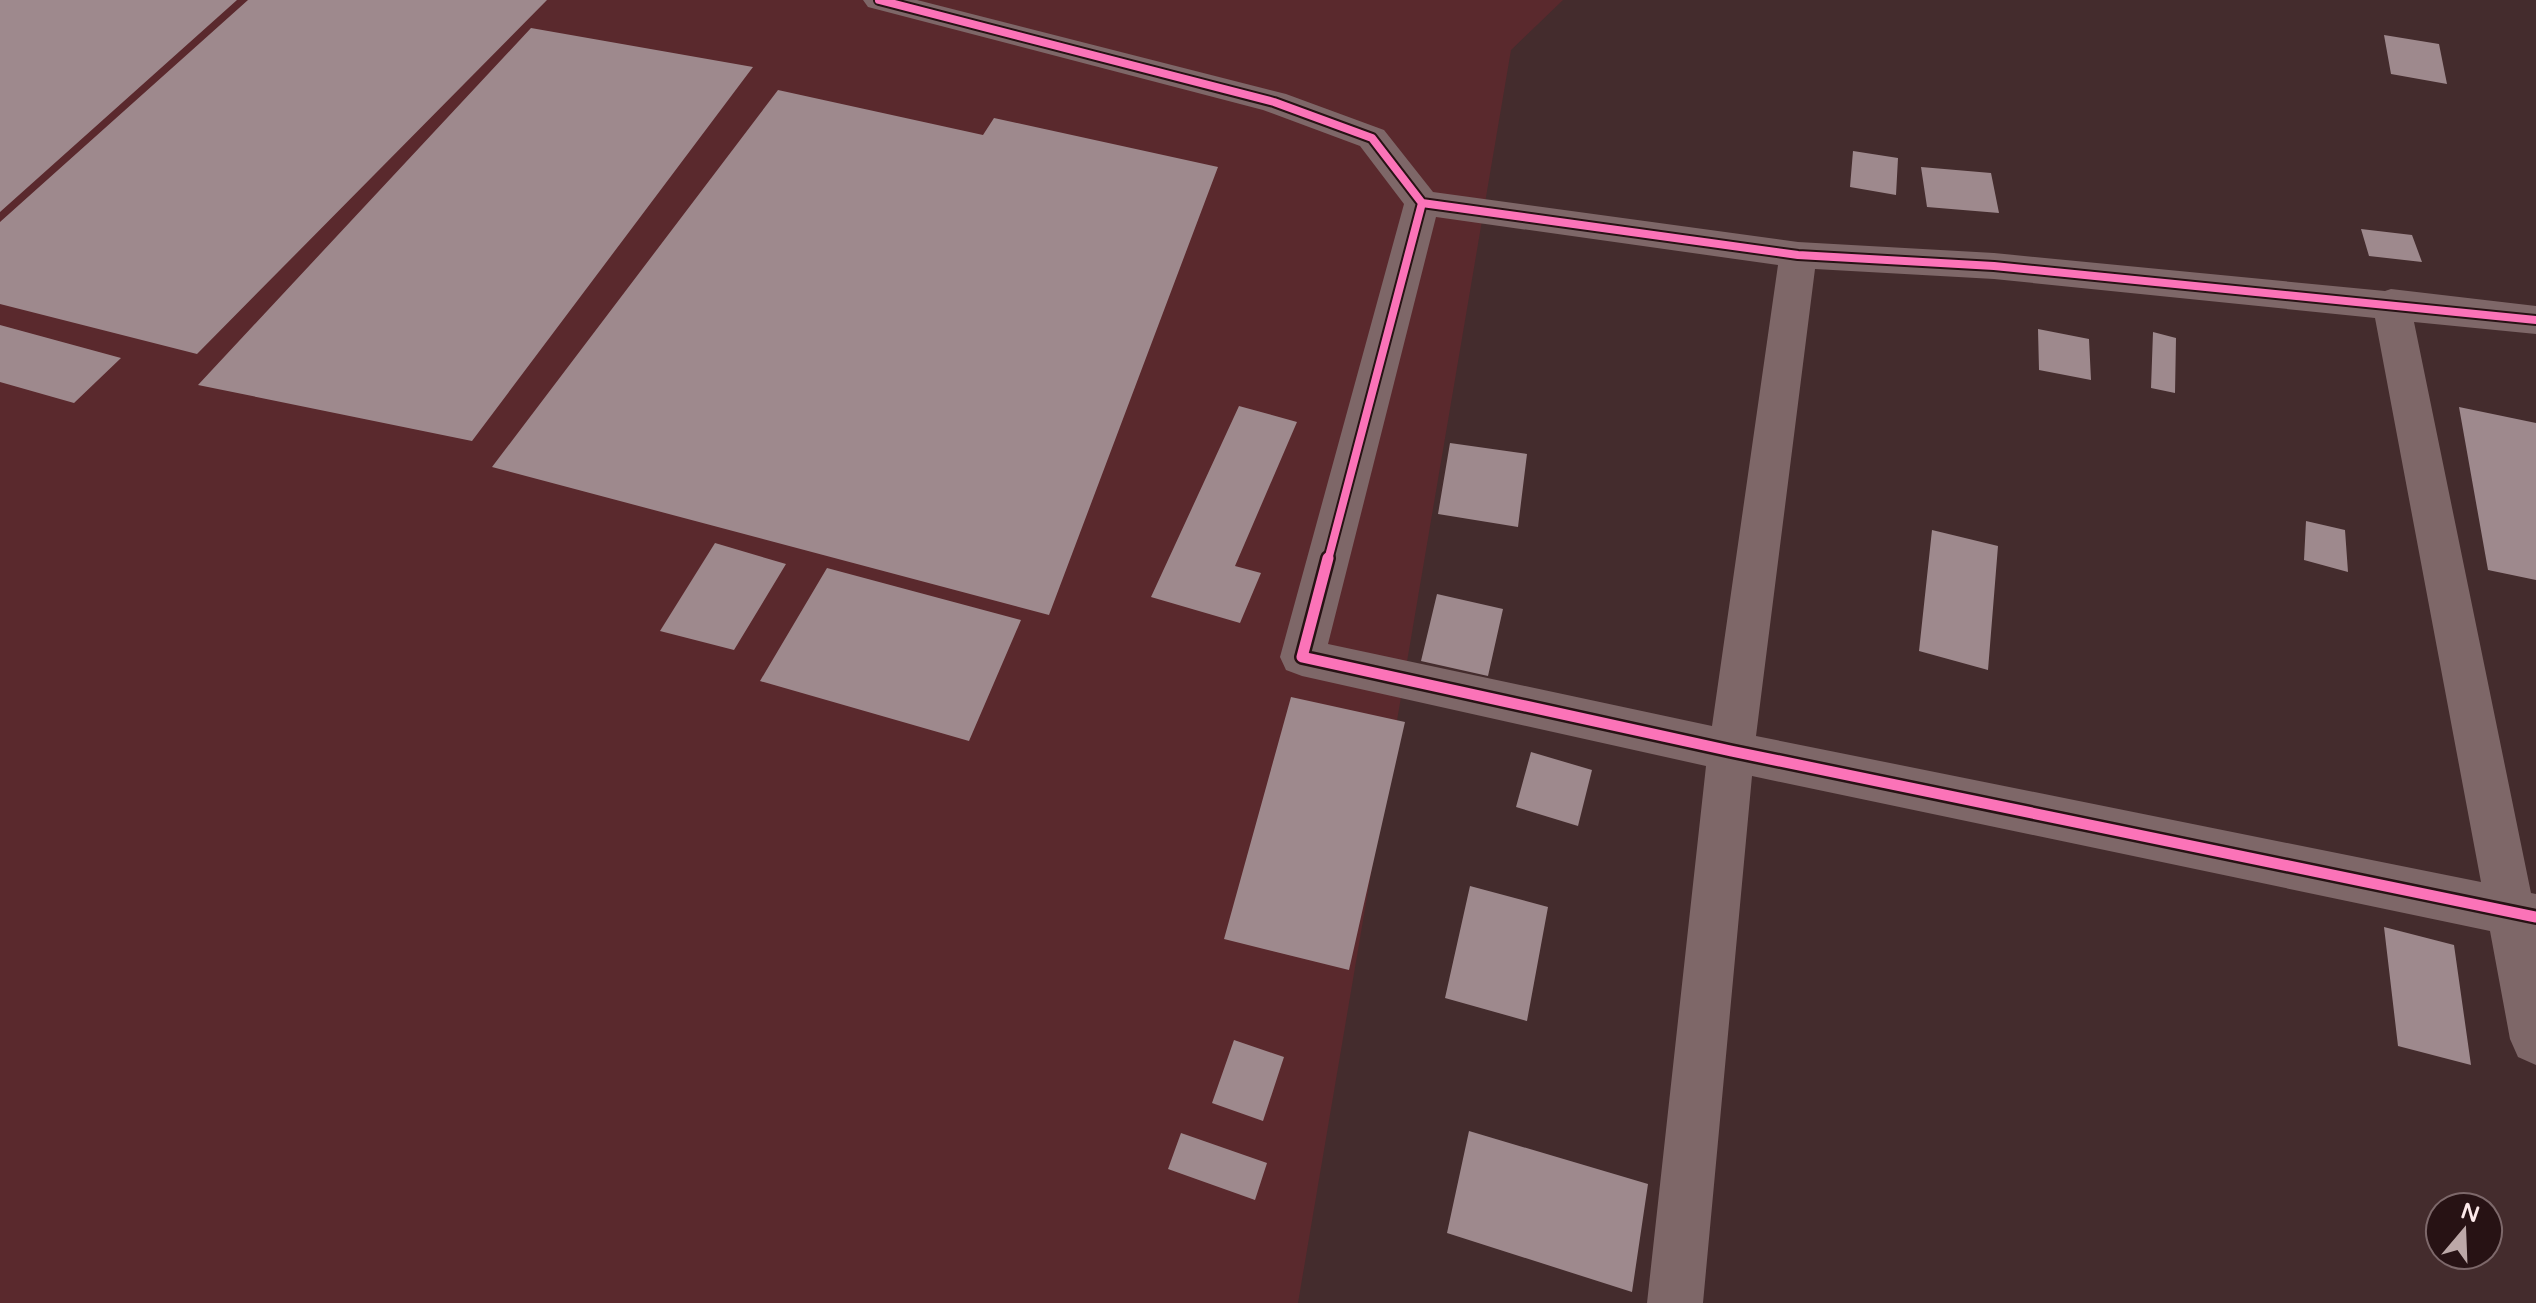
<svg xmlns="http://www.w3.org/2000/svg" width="2536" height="1303" font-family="'Varela Round',sans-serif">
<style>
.built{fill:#5a292d}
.building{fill:#9e898d}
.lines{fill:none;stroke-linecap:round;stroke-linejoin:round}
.minor{fill:#7e6768;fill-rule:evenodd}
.cycleway-far1-casing{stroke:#271214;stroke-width:12}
.cycleway-casing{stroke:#271214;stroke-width:16}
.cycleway-far1{stroke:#fb73b8;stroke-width:8}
.cycleway{stroke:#fb73b8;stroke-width:11}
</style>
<rect width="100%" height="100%" fill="#442c2d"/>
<path class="built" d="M0 0H1563L1511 50 1298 1303H0Z"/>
<path class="building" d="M0 0H237L0 212Z
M248 0H547L197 354 0 304V222Z
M531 28 753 67 472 441 198 385Z
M2384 35 2439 44 2447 84 2391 74Z
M778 90 983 135 994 118 1218 167 1049 615 492 467Z
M1853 151 1898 158 1896 195 1850 187Z
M1921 167 1991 173 1999 213 1927 207Z
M2361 229 2412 235 2422 262 2369 256Z
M0 325 121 358 74 403 0 382Z
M2038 329 2089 339 2091 380 2039 370Z
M2153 332 2176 338 2175 393 2151 388Z
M1239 406 1297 422 1235 566 1261 573 1240 623 1151 597Z
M2459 407 2536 423V580L2488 570Z
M1450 443 1527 454 1518 527 1438 514Z
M2306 521 2345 530 2348 572 2304 560Z
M1932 530 1998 546 1988 670 1919 651Z
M715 543 786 564 734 650 660 631Z
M827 568 1021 620 969 741 760 681Z
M1437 594 1503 609 1488 676 1421 661Z
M1291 697 1405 722 1349 970 1224 939Z
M1531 752 1592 770 1578 826 1516 807Z
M1470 886 1548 907 1527 1021 1445 998Z
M2384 927 2454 945 2471 1065 2398 1046Z
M1234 1040 1284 1057 1263 1121 1212 1103Z
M1469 1131 1648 1184 1632 1292 1447 1233Z
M1181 1133 1267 1163 1255 1200 1168 1169Z"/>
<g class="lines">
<path class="minor" d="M863 0H917L1286 94 1384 130 1433 192 1798 242 1994 253 2385 291 2391 289 2536 306V334L2414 322 2531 893 2536 894V1065L2518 1057 2510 1039 2490 931 1752 776 1703 1303H1647L1706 766 1302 676 1286 670 1280 657 1404 204 1360 146 1263 110 868 7ZM1436 217 1778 265 1712 726 1328 644ZM1815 269 1994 279 2375 318 2481 882 1756 736Z"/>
<g class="cycleway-far1-casing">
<path id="cycleway-far1" d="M879 0 1274 102 1372 138 1422 203
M1328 560 1422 203 1798 255 1994 266 2536 320"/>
</g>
<g class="cycleway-casing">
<path id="cycleway" d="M1328 558 1302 657 1731 751 2536 917"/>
</g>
<use href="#cycleway-far1" class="cycleway-far1"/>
<use href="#cycleway" class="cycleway"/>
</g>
<g transform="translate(2464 1231) rotate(19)"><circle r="38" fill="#271214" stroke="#7d686a" stroke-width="2"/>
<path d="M0-6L14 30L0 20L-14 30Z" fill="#bca8a8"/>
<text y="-12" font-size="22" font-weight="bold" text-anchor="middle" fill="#fdeaeb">N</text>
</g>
</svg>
